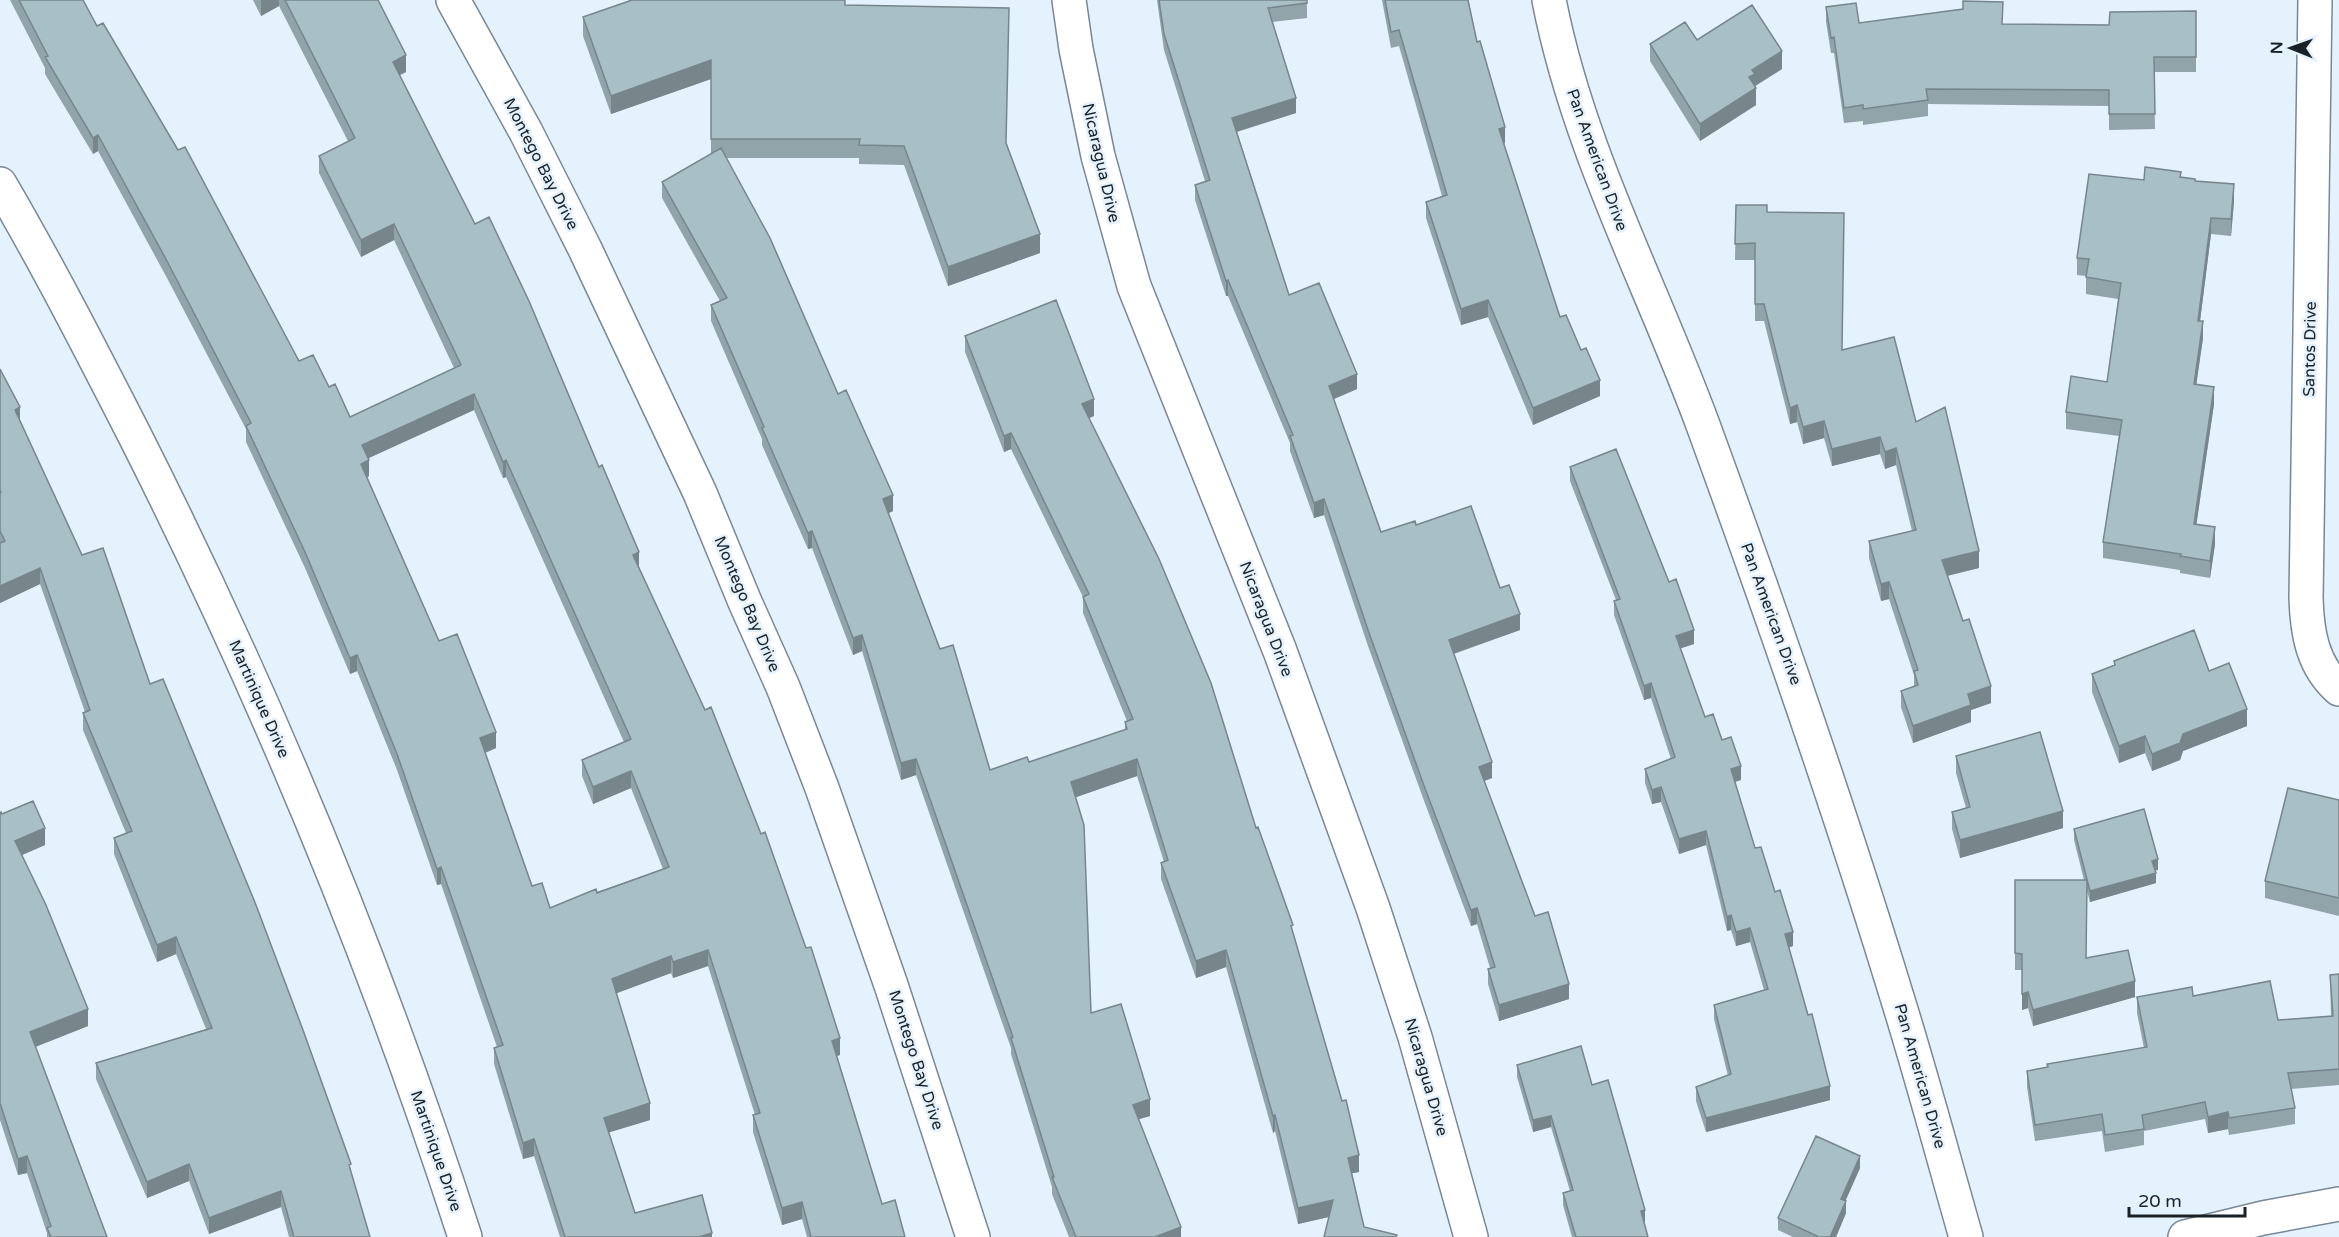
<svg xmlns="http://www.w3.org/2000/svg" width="2339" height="1237" font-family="'Varela Round',sans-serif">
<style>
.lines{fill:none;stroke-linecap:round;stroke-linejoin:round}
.minor-casing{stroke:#788894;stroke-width:36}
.minor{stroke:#fff;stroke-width:33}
.wall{fill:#91a4aa;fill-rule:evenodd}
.shaded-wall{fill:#76868b}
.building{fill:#a9bfc6;stroke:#76868b;stroke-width:1.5;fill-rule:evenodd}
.labels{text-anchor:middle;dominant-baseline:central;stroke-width:5;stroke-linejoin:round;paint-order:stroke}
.street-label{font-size:16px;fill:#1a2126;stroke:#e4f2fd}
</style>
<rect width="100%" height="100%" fill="#e4f2fd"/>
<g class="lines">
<g class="minor-casing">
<path id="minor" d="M453 0 526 132 585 249 700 493 745 602 783 687 822 788 891 985 973 1237
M1069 0 1076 49 1098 156 1134 286 1280 651 1373 908 1415 1037 1471 1237
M1549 0C1578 149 1651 284 1703 425 1772 614 1838 804 1897 997 1922 1077 1943 1157 1966 1237
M2315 0 2306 598C2307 632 2312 665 2339 689
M0 184C48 266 91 350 134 434 265 693 376 961 465 1237
M2185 1237 2263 1218 2339 1204"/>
</g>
<use href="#minor" class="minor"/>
</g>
<path class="wall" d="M10 0H83L97 26 299 361 329 387 350 417 454 368 394 240 361 257 319 173V156L348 141 279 6 261 16 253 0H378L406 72 400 75 639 567 840 1055 837 1056 882 1204 905 1237H807L802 1219 782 1225 753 1132V1115H755L708 966 673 978 671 973 616 993 650 1120 609 1132 635 1213 712 1237H560L534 1156 523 1159 494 1064V1048L497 1047 441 884 437 885 397 770 357 671 350 674 305 568 246 442V429L167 278 98 151 93 154 45 74V68ZM474 410 503 478 506 477 624 742 582 760V776L593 804 631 788 663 869 550 908 532 886 485 753 496 748 439 641 367 478 369 476V458Z
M1157 0H1307V18L1272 22 1296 113 1237 132 1289 295 1357 389 1334 399 1381 532 1416 525 1500 588 1520 630 1454 654 1492 778 1484 781 1535 916 1569 999 1499 1021 1488 984V969L1490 968 1477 924 1471 926 1423 798 1368 646 1324 515 1314 518 1290 451V443L1228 296H1226L1195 200V185L1205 181 1164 50Z
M1382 0H1468L1477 42 1505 143 1504 144 1560 317 1600 396 1533 425 1488 317 1461 325 1426 218V202L1442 196 1399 46 1391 48Z
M845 5 1007 144 1040 253 948 286 904 165 859 164V158H726L893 511 888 513 940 649 990 770 1029 762 1125 730V722L1127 721 1083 613V597L1011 449 1004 452 965 352V336L1094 416 1089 418 1256 828 1293 932 1359 1172 1352 1173 1364 1227 1397 1237 1329 1217 1298 1224 1275 1131 1273 1133 1226 967 1196 978 1161 879V863L1164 862 1137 776 1075 797 1091 1013 1150 1116 1138 1119 1181 1237H1069L1052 1194V1187L1011 1054V1048L916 775 901 780 862 651 853 655 812 548 808 549 762 445V439L711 321V305L720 301 662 198V182L711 154V79L611 114 583 36V17Z
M1826 7 1859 23 2109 25 2196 11V72H2154L2155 129 2109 130V106L1928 104V116L1863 125V121L1844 123 1834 53H1831L1826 22Z
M1697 40 1782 69 1755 86 1756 105 1700 141 1650 61V44Z
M2181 177 2195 181 2234 201 2231 236 2211 234 2200 321 2203 338 2196 384 2214 404 2196 525 2215 544 2210 578 2180 573V570L2103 558V542L2119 436 2066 429V412L2107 382 2118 299 2086 294V276L2077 275V258L2144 180Z
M1736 205 1767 212 1842 350 1916 422 1979 568 1947 576 1991 703 1971 710V722L1913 743 1901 707V691L1914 687V675L1889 599 1881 601 1869 558V541L1912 531 1896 465 1885 469 1880 454 1832 466 1824 438 1803 444 1797 422 1790 424 1764 321H1755V260H1735Z
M0 369 20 422 82 555 150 684 351 1173 370 1237H289L281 1207 209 1234 189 1181 147 1198 96 1079V1063L206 1029 176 954 157 962 114 854V838L126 833 83 730V713L85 712 40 584 0 603Z
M1570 467 1669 582 1694 644 1680 648 1705 717 1722 740 1741 780 1735 782 1755 848 1775 892 1793 946 1788 947 1830 1100 1706 1132 1696 1101V1087L1728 1076 1714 1019V1005L1764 990 1750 942 1736 946 1731 930 1727 931 1706 845 1679 854 1661 802 1652 804 1645 783V769L1671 759 1651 698 1644 700 1614 615V601L1616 600 1570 481Z
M2114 661 2209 671 2247 726 2183 751 2180 760 2152 771 2145 753 2119 763 2092 692V674L2114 666Z
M1956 756 2063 828 1960 858 1952 829V812L1966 808 1956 773Z
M2339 800V916L2265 898V881Z
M0 813 45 845 22 855 88 1026 35 1047 107 1237H47V1233L27 1173 18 1175 0 1120Z
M2074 829 2158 870H2155L2156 883 2090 902 2087 891 2086 958 2135 997 2033 1026 2028 1008 2022 1010V970H2015V880H2084L2074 840Z
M2339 974V1085L2291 1089 2295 1108V1124L2229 1135 2228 1129 2208 1133 2205 1119 2144 1131V1145L2105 1152 2102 1131 2035 1141 2027 1087V1071L2047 1067V1064L2144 1048 2137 1013V997L2193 996 2278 1020 2331 1016 2330 975Z
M1517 1065 1592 1085 1645 1221 1644 1222 1648 1237H1572L1563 1205V1193L1570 1191 1551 1127 1533 1132 1517 1077Z
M1860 1168 1845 1201 1846 1213 1836 1237H1793L1778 1230V1218Z"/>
<path class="shaded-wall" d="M261 0H279V6L261 16Z
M1782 51V69L1755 86 1756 88V105L1700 141V124L1749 77 1752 70Z
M406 55V72L393 78V62Z
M711 60V79L611 114V96Z
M1296 98V113L1232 133V118Z
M1505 127V143L1499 145V129Z
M98 135V151L93 154V138Z
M2234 184V201L2231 236V219Z
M2211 218V234L2198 337V321Z
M394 224V240L361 257V240Z
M1040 234V253L948 286V267Z
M1228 280V296H1226V281Z
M1488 300V317L1461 325V309Z
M2203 321V338L2194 401V384Z
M1357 374V389L1329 401V386Z
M1600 380V396L1533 425V408Z
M2214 387V404L2194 541V524Z
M474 394V410L362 461V445Z
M1094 399V416L1082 421V404Z
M1797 405V422L1790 424V408Z
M20 407V424L15 410Z
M1824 421V438L1803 444V427Z
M1011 433V449L1004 452V436Z
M1880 437V454L1832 466V449Z
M1896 448V465L1885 469V452Z
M369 460V476L361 480V464Z
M506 460V477L503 478V462Z
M893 495V511L883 516V499Z
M1324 499V515L1314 518V503Z
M2215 527V544L2210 578V561Z
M812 531V548L808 549V533Z
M1979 551V568L1942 577V560Z
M639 552V568L633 555Z
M40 568V584L0 603V586Z
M1889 582V599L1881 601V584Z
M1520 614V630L1449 655V640Z
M1694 630V644L1676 650V636Z
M862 635V651L853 655V638Z
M357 655V671L350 674V658Z
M1651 683V698L1644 700V686Z
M1991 686V703L1971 710V722L1913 743V726L1968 694Z
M2247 709V726L2183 751 2180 760 2152 771V754L2183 734Z
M496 732V748L480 755V738Z
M2145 736V753L2119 763V746Z
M916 759V775L901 780V763Z
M1137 759V776L1071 799V782Z
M1492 762V778L1479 783V767Z
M1741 766V780L1731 783V769Z
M631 771V788L593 804V787Z
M1661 787V802L1652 804V790Z
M2063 811V828L1960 858V840Z
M45 828V845L15 858V841Z
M1706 831V845L1679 854V839Z
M2158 859V870L2152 871V861Z
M441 867V884L437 885V869Z
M2156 873V883L2090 902V891Z
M1477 908V924L1471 926V910Z
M1731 915V930L1727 931V917Z
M1750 928V942L1736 946V932Z
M1793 932V946L1785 949V934Z
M176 937V954L157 962V945Z
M708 950V966L673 978V962Z
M1226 950V967L1196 978V961Z
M671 956V973L612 995V979Z
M2135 981V997L2033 1026V1010Z
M1569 984V999L1499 1021V1005Z
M2028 992V1008L2022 1010V994Z
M88 1009V1026L30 1049V1032Z
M840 1038V1055L832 1057V1041Z
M1830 1086V1100L1706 1132V1118Z
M1150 1099V1116L1133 1121V1105Z
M650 1103V1120L604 1134V1118Z
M2228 1112V1129L2208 1133V1117Z
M1275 1115V1131L1273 1133V1116Z
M1551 1116V1127L1533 1132V1120Z
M534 1139V1156L523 1159V1143Z
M1359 1155V1172L1348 1174V1158Z
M27 1156V1173L18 1175V1159Z
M1860 1156V1168L1841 1211V1199Z
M189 1164V1181L147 1198V1182Z
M281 1191V1207L209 1234V1218Z
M1333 1200V1216L1298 1224V1208Z
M1846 1201V1213L1836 1237H1830Z
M802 1202V1219L782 1225V1208Z
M1645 1210V1221L1641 1223V1211Z
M1181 1227V1237H1155Z
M712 1233V1237H699Z"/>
<path class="building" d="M19 0H83L97 26 103 23 178 150 185 147 299 361 313 355 329 387 335 384 350 417 461 365 394 224 361 240 319 156 355 138 285 0H378L406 55 393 62 475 224 489 217 529 301 599 467 602 465 639 552 633 555 705 710 711 707 761 834 765 832 806 948 811 947 840 1038 832 1041 882 1204 895 1200 905 1237H811L802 1202 782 1208 753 1115 760 1113 708 950 673 962 671 956 612 979 650 1103 604 1118 635 1213 702 1195 712 1233 699 1237H565L534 1139 523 1143 494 1048 503 1045 441 867 437 869 397 754 357 655 350 658 305 552 246 426 251 423 167 261 98 135 93 138 45 57 48 56ZM474 394 503 462 506 460 631 739 582 760 593 787 631 771 669 867 597 893 596 889 550 908 542 883 532 886 480 738 496 732 457 634 439 641 361 464 369 460 362 445Z
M632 0H845V5L1009 8 1006 143 1040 234 948 267 904 146 859 145 860 139H711V60L611 96 583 17Z
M1159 0H1307V3L1268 8 1296 98 1232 118 1289 295 1319 283 1357 374 1329 386 1381 532 1415 521 1416 525 1471 506 1500 588 1509 585 1520 614 1449 640 1492 762 1479 767 1535 916 1548 912 1569 984 1499 1005 1488 969 1495 967 1477 908 1471 910 1423 783 1368 630 1324 499 1314 503 1290 436 1293 435 1228 280 1226 281 1195 185 1210 180 1164 34Z
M1385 0H1468L1477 42 1480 41 1505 127 1499 129 1560 317 1566 315 1581 350 1586 348 1600 380 1533 408 1488 300 1461 309 1426 202 1447 195 1399 30 1391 32Z
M1963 1 2003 2 2002 24 2109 25 2110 12 2196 11V57H2154L2155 114H2109V90L1926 89 1928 100 1863 109V105L1844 108 1834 37 1831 38 1826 7 1856 3 1859 23 1963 9Z
M1752 5 1782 51 1752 70 1755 74 1749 77 1756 88 1700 124 1650 44 1685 22 1697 40Z
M721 148 770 238 838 394 846 390 893 495 883 499 940 649 953 645 990 770 1027 757 1029 762 1127 729 1125 722 1133 719 1083 597 1089 594 1011 433 1004 436 965 336 1056 300 1094 399 1082 404 1159 559 1211 683 1256 828 1258 827 1293 925 1291 926 1342 1101 1346 1100 1359 1155 1348 1158 1364 1227 1397 1235 1396 1237H1324L1333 1200 1298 1208 1275 1115 1273 1116 1226 950 1196 961 1161 863 1168 860 1137 759 1071 782 1084 825 1091 1013 1121 1004 1150 1099 1133 1105 1181 1227 1155 1237H1076L1052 1177H1054L1011 1038 1013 1037 916 759 901 763 862 635 853 638 812 531 808 533 762 428 764 427 711 305 727 298 662 182Z
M2145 167 2181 172 2180 177 2195 179V181L2234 184 2231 219 2211 218 2198 321H2203L2194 384 2214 387 2194 524 2215 527 2210 561 2180 556 2181 554 2103 542 2122 420 2066 412 2071 376 2107 382 2121 283 2086 277 2089 259 2077 258 2089 174 2144 180Z
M1736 205H1767V212L1844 213 1842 350 1894 337 1916 422 1945 407 1979 551 1942 560 1963 621 1969 619 1991 686 1968 694 1971 705 1913 726 1901 691 1918 685 1914 671 1918 670 1889 582 1881 584 1869 541 1916 530 1896 448 1885 452 1880 437 1832 449 1824 421 1803 427 1797 405 1790 408 1764 304H1755V243L1735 244Z
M0 369 20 407 15 410 82 555 103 548 150 684 163 679 256 905 303 1030 351 1164 349 1165 370 1237H294L281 1191 209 1218 189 1164 147 1182 96 1063 212 1028 176 937 157 945 114 838 132 831 83 713 90 710 40 568 0 586V543L5 541 0 531V493L1 492 0 490Z
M1616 449 1669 582 1676 579 1694 630 1676 636 1705 717 1713 714 1722 740 1731 737 1741 766 1731 769 1755 848 1761 847 1775 892 1780 890 1793 932 1785 934 1808 1015 1812 1014 1830 1086 1706 1118 1696 1087 1731 1074 1714 1005 1768 989 1750 928 1736 932 1731 915 1727 917 1706 831 1679 839 1661 787 1652 790 1645 769 1675 757 1651 683 1644 686 1614 601 1620 599 1570 467Z
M2194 630 2209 671 2229 663 2247 709 2183 734 2180 743 2152 754 2145 736 2119 746 2092 674 2115 665 2114 661Z
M2040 732 2063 811 1960 840 1952 812 1970 807 1956 756Z
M2288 788 2339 800V898L2265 881Z
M33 801 45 828 15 841 46 905 88 1009 30 1032 107 1237H51L47 1228 51 1226 27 1156 18 1159 0 1103V813L1 812 2 814Z
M2144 809 2158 859 2152 861 2156 873 2090 891 2074 829Z
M2015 880H2087L2086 958 2128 950 2135 981 2033 1010 2028 992 2022 994V954L2015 953Z
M2339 974V1069L2288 1073 2295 1108 2229 1118 2228 1112 2208 1117 2205 1102 2142 1115 2144 1129 2105 1135 2102 1114 2035 1125 2027 1071 2048 1067 2047 1064 2147 1047 2137 997 2192 987 2193 996 2270 981 2278 1020 2333 1016 2330 975Z
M1581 1046 1592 1085 1608 1080 1645 1210 1641 1211 1648 1237H1576L1563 1193 1573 1190 1551 1116 1533 1120 1517 1065Z
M1816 1136 1860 1156 1841 1199 1846 1201 1830 1237H1819L1778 1218Z"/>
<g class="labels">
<g class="street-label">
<text transform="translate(1597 160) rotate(70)">Pan American Drive</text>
<text transform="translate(1101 163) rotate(77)">Nicaragua Drive</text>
<text transform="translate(541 164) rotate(63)">Montego Bay Drive</text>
<text transform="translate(2310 349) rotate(-89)">Santos Drive</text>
<text transform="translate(747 604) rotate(67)">Montego Bay Drive</text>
<text transform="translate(1771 614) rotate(70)">Pan American Drive</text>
<text transform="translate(1266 619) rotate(69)">Nicaragua Drive</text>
<text transform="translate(259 699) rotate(66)">Martinique Drive</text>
<text transform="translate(916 1060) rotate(72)">Montego Bay Drive</text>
<text transform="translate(1920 1076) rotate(74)">Pan American Drive</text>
<text transform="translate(1426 1077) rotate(74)">Nicaragua Drive</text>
<text transform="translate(436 1151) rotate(71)">Martinique Drive</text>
</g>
</g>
<g transform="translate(2291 48) rotate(271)" stroke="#e4f2fd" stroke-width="4.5" paint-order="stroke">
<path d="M0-4.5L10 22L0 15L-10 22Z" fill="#1a2126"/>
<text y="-9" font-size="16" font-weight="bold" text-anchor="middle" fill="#1a2126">N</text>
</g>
<path d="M2129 1207v9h116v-9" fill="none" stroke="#1a2126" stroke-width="3"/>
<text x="2138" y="1207" font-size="18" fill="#1a2126" stroke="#e4f2fd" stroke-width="4.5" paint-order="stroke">20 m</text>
</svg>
